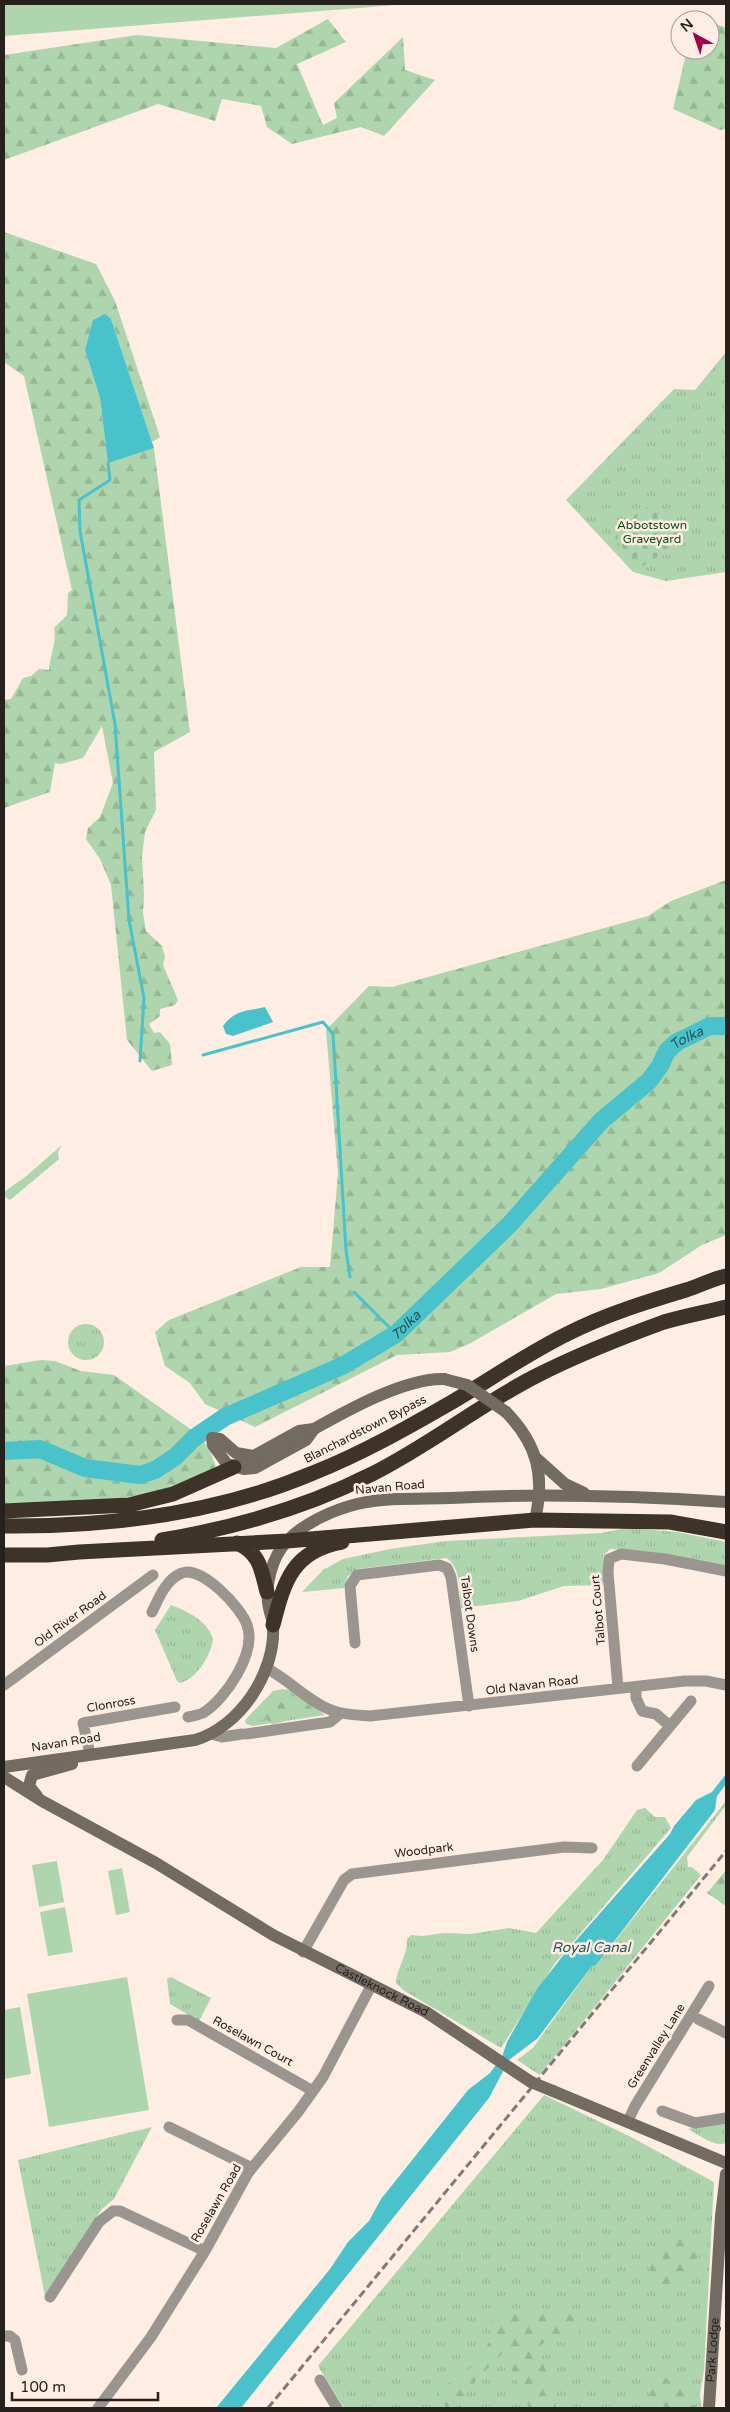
<svg xmlns="http://www.w3.org/2000/svg" width="730" height="2412" font-family="'Varela Round',sans-serif">
<style>
.grass{fill:url(#grass-tufts)}
.forest{fill:url(#forest-firs)}
.cemetery{fill:url(#cemetery-stones)}
.pitch{fill:#aed5ae}
.water{fill:#49c2cc}
.lines{fill:none;stroke-linecap:round;stroke-linejoin:round}
.stream{stroke:#49c2cc;stroke-width:3}
.river{stroke:#49c2cc;stroke-width:18}
.street{stroke:#9b9590;stroke-width:11}
.secondary{stroke:#736a62;stroke-width:12}
.highway{stroke:#3e3329;stroke-width:15}
.rail{stroke:#847972;stroke-width:3;stroke-dasharray:8 4;stroke-linecap:butt}
.secondary-bridge{stroke:#736a62;stroke-width:12}
.labels{text-anchor:middle;dominant-baseline:central;stroke-width:5;stroke-linejoin:round;paint-order:stroke}
.park-label{font-size:12px;fill:#0b4e15;stroke:#feede2}
.street-label{font-size:12px;fill:#27211d;stroke:#feede2}
.water-label{font-size:14px;font-style:italic;fill:#24575b;stroke:#feede2}
</style>
<defs>
<pattern id="grass-tufts" width="24" height="20" patternUnits="userSpaceOnUse" patternTransform="scale(1.25)"><rect width="24" height="20" fill="#aed5ae"/><path d="M3 7l-1-3M5 7V3M7 7l1-3M15 17l-1-3M17 17v-4M19 17l1-3" fill="none" stroke="#96b795"/></pattern>
<pattern id="forest-firs" width="22" height="20" patternUnits="userSpaceOnUse" patternTransform="scale(1.25)"><rect width="22" height="20" fill="#aed5ae"/><path d="M5 1l3.5 6h-7zM16 11l3.5 6h-7z" fill="#96b795"/></pattern>
<pattern id="cemetery-stones" width="16" height="16" patternUnits="userSpaceOnUse" patternTransform="scale(1.25)"><rect width="16" height="16" fill="#aed5ae"/><path d="M2 7V4a2 2 0 0 1 4 0v3zM10 15v-3a2 2 0 0 1 4 0v3z" fill="#96b795"/></pattern>
</defs>
<rect width="100%" height="100%" fill="#feede2"/>
<path class="grass" d="M726 352V572L666 581 633 572 566 500 674 389 695 390Z
M62 1145 58 1152 59 1159 10 1200 4 1196V1192L25 1177Z
M68 1342a18 18 0 1 1 36 0a18 18 0 1 1-36 0Z
M627 1528 677 1532 726 1542V1566L643 1551 610 1549 603 1556V1585L564 1586 518 1601 461 1608C459 1592 462 1568 446 1558L358 1569 348 1576 344 1588 302 1592 323 1570 343 1559 390 1549 446 1541 601 1533Z
M171 1605C187 1611 208 1621 213 1639 211 1655 197 1679 180 1683L177 1681 155 1630Z
M283 1689 291 1690 325 1715 253 1726 246 1724 245 1720 273 1691Z
M726 1801V1805L687 1857 688 1867H692L701 1875 540 2075 517 2060 533 2048 591 1967 596 1965Z
M645 1808 655 1817H665L671 1828 555 1963 501 2048 403 1990 396 1983C397 1967 408 1955 407 1939L411 1935 422 1936 444 1933 471 1934 509 1928 536 1933 603 1860 637 1810Z
M171 1977 211 1998 199 2021 170 2004 167 1979Z
M544 2095 631 2137 714 2182 704 2370 700 2395 702 2408H344L318 2366Z
M726 2122V2143C715 2148 698 2134 688 2129Z
M152 2127 114 2199 102 2209 45 2296 18 2160Z"/>
<path class="forest" d="M328 19 346 42 297 64 323 125 337 118 334 103 403 37 405 70 435 80 384 136 361 127 292 144 267 127 261 106 222 99 215 121 158 104 4 160V55L137 35 276 48Z
M710 21 726 28V123L725 129 720 130 673 109 687 50H710Z
M4 232 96 264 115 301 160 437 152 442 111 319 85 350 100 398 108 462 154 448 190 732 154 752 156 810 145 832 142 856 144 895 143 913 146 931 162 946 165 957 163 965 178 1000 175 1005 160 1009V1016L149 1024 154 1033 160 1032 170 1044 172 1065 152 1071 127 1040 111 885 100 859 86 839 88 828 100 817 113 783 102 726 83 758 61 764 55 763 50 792 4 808V700L11 699 23 678 31 676 39 669 49 670C50 655 57 642 54 628L67 615 68 593 72 590 24 376 4 362Z
M726 880V1235L702 1245 659 1273 601 1289 556 1294 469 1344 450 1352 397 1355 255 1427 205 1404 190 1383 165 1366 155 1332 169 1320 301 1267H330L338 1173 326 1030 369 986 392 987 648 916 671 901Z
M41 1360 55 1361 81 1371 114 1375 196 1433 209 1448 216 1467C207 1472 198 1478 189 1482 131 1503 65 1503 4 1506V1366Z
M281 1691 292 1694 318 1712 304 1716 300 1712H295C284 1721 288 1722 272 1724L265 1718 251 1723 248 1720 272 1695Z
M726 1870V1906L707 1893Z
M673 2235 698 2245V2248C696 2274 692 2266 681 2284 676 2292 678 2293 670 2301L657 2294 655 2285 651 2281 652 2273 648 2266C653 2252 660 2243 673 2235Z
M566 2307 580 2328 578 2335 561 2342 543 2343 538 2350 554 2389 556 2408H529L504 2352 479 2377 455 2408H446L438 2390 477 2364 493 2335 490 2321 495 2312 523 2310 546 2313Z
M660 2377 677 2381 689 2379 691 2405H699L702 2408H650L648 2405 651 2399 649 2392Z"/>
<path class="cemetery" d="M659 501 685 534 659 556 638 569 615 537 637 513Z"/>
<path class="pitch" d="M4 4H396V5L4 36Z
M57 1861 64 1902 39 1907 32 1865Z
M122 1868 130 1912 116 1915 108 1871Z
M65 1907 73 1952 48 1956 40 1912Z
M127 1977 149 2110 49 2127 27 1994Z
M20 2007 31 2074 4 2079V2010Z"/>
<path class="water" d="M105 314 111 319 154 448 108 463 100 398 85 350 93 320Z
M265 1007 273 1022 233 1036 226 1034 223 1026C234 1010 248 1011 265 1007Z
M726 1774V1784L717 1796 715 1810 596 1965 591 1967 538 2038 509 2060 489 2098 241 2408H216L330 2269 348 2242 369 2221 381 2199 468 2090 490 2073 502 2057 507 2042 537 1989 565 1953 670 1834 674 1826 696 1800 712 1792Z"/>
<g class="lines">
<path class="stream" d="M108 463 110 480 79 500 80 531 115 724 129 920 144 998 140 1061
M203 1055 323 1022 333 1034 346 1250 350 1277
M354 1292 396 1334"/>
<path class="river" id="s1" d="M4 1451 40 1449 85 1468 140 1475 155 1470 175 1457 194 1438 225 1417 344 1365 396 1334 510 1224 601 1121 649 1081 660 1066 667 1051 677 1042 710 1026H726"/>
<path class="street" d="M152 1612C159 1598 166 1579 182 1573 201 1565 241 1607 247 1625 257 1652 226 1699 203 1713 198 1715 193 1716 188 1717
M355 1643 350 1586 357 1575 439 1565 447 1568 451 1577 469 1706
M266 1668C290 1680 307 1701 331 1710 343 1715 357 1715 370 1716L685 1681H706L726 1685
M4 1685 153 1575
M636 1687V1698L642 1711 656 1714 670 1726
M618 1688 608 1573 609 1559 621 1554 665 1559 726 1571
M211 1734 222 1737 242 1734
M246 1734 330 1722 341 1713
M90 1754 83 1723 175 1707
M637 1766 691 1701
M303 1952 344 1880 352 1874 564 1847 592 1848
M698 2019 726 2033
M177 2020H188L313 2091
M662 2111 695 2123 726 2118
M628 2121 635 2106 709 1986
M169 2127 252 2168
M50 2297 99 2222 113 2211H120L205 2251
M4 2336H10L15 2340 22 2370
M320 2380 337 2408
M98 2408 151 2337 205 2251 248 2173 298 2112 323 2077 371 1986"/>
<g class="secondary">
<path d="M506 1412C538 1445 545 1476 535 1520"/>
<path d="M253 1456 236 1453 220 1439 212 1438 213 1445 227 1464 244 1469 255 1468 306 1440 314 1429"/>
<path d="M536 1458 565 1484 584 1493"/>
<path d="M234 1467 299 1431 314 1429C348 1410 405 1378 444 1379"/>
<path d="M4 1767 195 1740C240 1727 276 1672 273 1626 273 1620 270 1614 269 1608 264 1586 272 1557 287 1541 304 1523 333 1510 357 1504 387 1497 420 1499 451 1498 543 1493 634 1496 726 1502"/>
<path id="s2" d="M4 1777 42 1801 156 1863 273 1935 426 2012 531 2082"/>
<path d="M37 1796 29 1786 32 1775 72 1764"/>
<path d="M553 2091 726 2163"/>
<path id="s3" d="M709 2408 721 2216 726 2174"/>
</g>
<path class="highway" d="M4 1511 129 1505 173 1494 234 1467
M4 1526C108 1527 216 1514 313 1473 361 1454 407 1428 452 1402 491 1379 528 1353 569 1333 607 1314 646 1302 686 1290 699 1286 712 1279 726 1276
M162 1540C234 1528 307 1507 372 1474 428 1446 478 1406 534 1377 575 1356 620 1338 664 1322 684 1316 706 1312 726 1307
M237 1543C260 1553 261 1569 267 1592
M4 1555H47L79 1552 287 1541 535 1520 670 1522 726 1532
M273 1625C284 1582 292 1551 342 1542"/>
<path class="rail" d="M268 2408 726 1851"/>
<path class="secondary-bridge" d="M444 1379 467 1385 506 1412
M531 2082 553 2091"/>
</g>
<g class="labels">
<g class="park-label">
<text x="652" y="525">Abbotstown<tspan x="652" dy="14">Graveyard</tspan></text>
</g>
<g class="street-label">
<text transform="translate(365 1429) rotate(-27)">Blanchardstown Bypass</text>
<text transform="translate(390 1487) rotate(-5)">Navan Road</text>
<text transform="translate(598 1610) rotate(-95)">Talbot Court</text>
<text transform="translate(470 1614) rotate(82)">Talbot Downs</text>
<text transform="translate(70 1619) rotate(-36)">Old River Road</text>
<text transform="translate(532 1685) rotate(-7)">Old Navan Road</text>
<text transform="translate(111 1704) rotate(-10)">Clonross</text>
<text transform="translate(66 1742) rotate(-9)">Navan Road</text>
<text transform="translate(424 1850) rotate(-7)">Woodpark</text>
<text stroke="none"><textPath href="#s2" startOffset="434">Castleknock Road</textPath></text>
<text transform="translate(253 2041) rotate(29)">Roselawn Court</text>
<text transform="translate(656 2046) rotate(-58)">Greenvalley Lane</text>
<text transform="translate(216 2203) rotate(-60)">Roselawn Road</text>
<text stroke="none"><textPath href="#s3" startOffset="58">Park Lodge</textPath></text>
</g>
<g class="water-label">
<text stroke="none"><textPath href="#s1" startOffset="852">Tolka</textPath></text>
<text stroke="none"><textPath href="#s1" startOffset="448">Tolka</textPath></text>
<text x="591" y="1947">Royal Canal</text>
</g>
</g>
<rect width="730" height="2412" fill="none" stroke="#27211d" stroke-width="10"/>
<g transform="translate(695 35) rotate(320)"><circle r="24" fill="#feede2" stroke="#a89b93"/>
<path d="M0-4L9 19L0 12L-9 19Z" fill="#9f0345"/>
<text y="-8" font-size="14" font-weight="bold" text-anchor="middle" fill="#27211d">N</text>
</g>
<path d="M12 2392v8h146v-8" fill="none" stroke="#27211d" stroke-width="2.5"/>
<text x="20" y="2392" font-size="15" fill="#27211d" stroke="#feede2" stroke-width="4" paint-order="stroke">100 m</text>
</svg>
